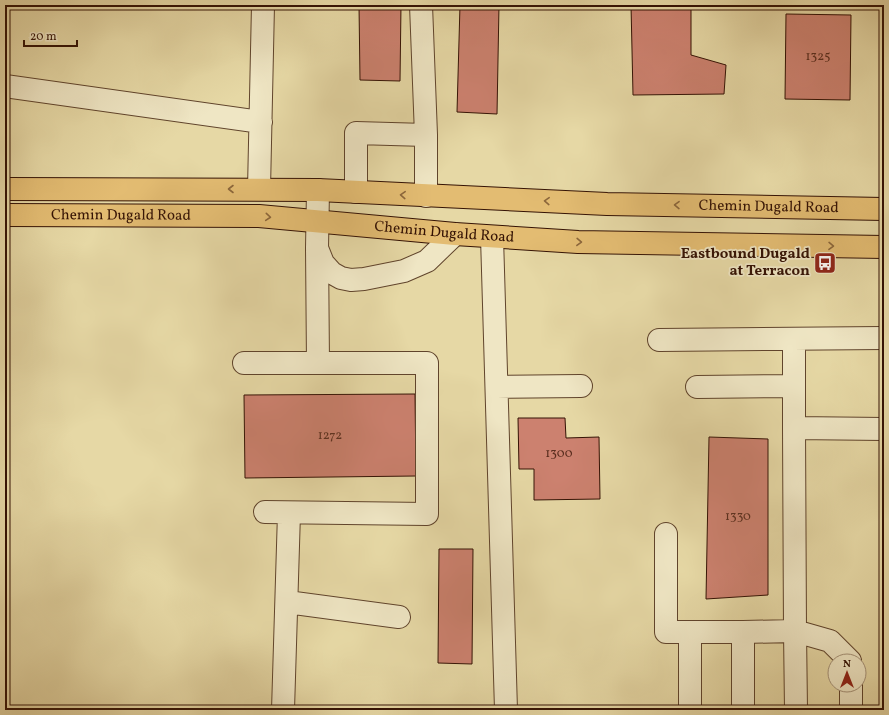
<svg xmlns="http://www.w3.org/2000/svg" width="889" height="715" font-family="Vollkorn,serif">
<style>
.building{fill:#cc816f;stroke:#341204}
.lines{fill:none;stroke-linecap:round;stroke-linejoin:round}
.minor-casing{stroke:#60442c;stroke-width:24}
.major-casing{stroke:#341204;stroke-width:24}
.minor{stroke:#efe6c4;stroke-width:22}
.major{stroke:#e3bc72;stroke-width:22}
.oneway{stroke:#8c673b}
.labels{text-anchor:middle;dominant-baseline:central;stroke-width:3.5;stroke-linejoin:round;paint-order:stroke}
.number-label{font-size:13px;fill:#5a2e1f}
.street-label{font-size:15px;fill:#341204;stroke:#efe6c4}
.poi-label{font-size:15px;font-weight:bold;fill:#341204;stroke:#efe6c4;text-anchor:end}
</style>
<rect width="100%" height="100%" fill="#e6d8a5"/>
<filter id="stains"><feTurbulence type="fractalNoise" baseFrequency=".005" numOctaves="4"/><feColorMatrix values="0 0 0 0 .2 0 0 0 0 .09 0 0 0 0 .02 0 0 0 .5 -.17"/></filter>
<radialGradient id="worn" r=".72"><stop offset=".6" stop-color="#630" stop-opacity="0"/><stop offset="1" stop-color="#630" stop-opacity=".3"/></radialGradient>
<path class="building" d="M359 5H401L400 81 360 80Z
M460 5H499L497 114 457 112Z
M631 5H691V55L726 65 724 94 633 95Z
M786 14 851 15 850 100 785 99Z
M415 394 416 476 245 478 244 395Z
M518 418H565L566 438 599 437 600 499 534 500V469H519Z
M709 437 768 439V595L706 599Z
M439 549H473L472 664 438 663Z"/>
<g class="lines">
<g class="minor-casing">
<path id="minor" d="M421 5 426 135V196
M5 86 261 122
M259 189 263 5
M318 190 317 248 323 263 332 273 341 278 351 280 364 279 404 271 427 261 455 234
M356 192V133L426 135
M492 237 506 710
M794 339V428L884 429
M659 340 884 338
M244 363H318
M497 387 581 386
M697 387 794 386
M265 512 427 514V363H318L317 248
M666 534V632H743
M287 602 399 617
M690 632V710
M283 710 289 513
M743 710V632L795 631 794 428
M796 710 795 631 830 641 850 661
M851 710V685"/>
</g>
<g class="major-casing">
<g id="major">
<path id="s1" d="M5 189 318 190 607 204 884 209"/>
<path id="s2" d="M5 215 259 216 455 234 578 242 884 247"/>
</g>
</g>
<use href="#minor" class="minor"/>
<use href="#major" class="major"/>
</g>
<defs><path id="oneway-chevron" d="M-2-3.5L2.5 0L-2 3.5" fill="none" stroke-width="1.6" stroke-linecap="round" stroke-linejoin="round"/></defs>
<g class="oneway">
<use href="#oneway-chevron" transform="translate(231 189) rotate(-180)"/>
<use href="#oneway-chevron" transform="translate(403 195) rotate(-177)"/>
<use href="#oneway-chevron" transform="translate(547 201) rotate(-177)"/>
<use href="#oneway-chevron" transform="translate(677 205) rotate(-179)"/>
<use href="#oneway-chevron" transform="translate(268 217) rotate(5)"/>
<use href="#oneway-chevron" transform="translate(579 242) rotate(2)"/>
<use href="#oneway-chevron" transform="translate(831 246) rotate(1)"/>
</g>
<defs>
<g id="bus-square" transform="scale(1.15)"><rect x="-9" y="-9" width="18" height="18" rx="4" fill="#8f2418" stroke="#efe6c4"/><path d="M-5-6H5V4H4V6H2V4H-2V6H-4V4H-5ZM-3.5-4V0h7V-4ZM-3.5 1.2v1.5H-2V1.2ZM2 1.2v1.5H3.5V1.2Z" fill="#fff"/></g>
</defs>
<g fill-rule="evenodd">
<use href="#bus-square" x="825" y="263"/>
</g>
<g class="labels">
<g class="number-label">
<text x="818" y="57">1325</text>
<text x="330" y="436">1272</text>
<text x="559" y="454">1300</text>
<text x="738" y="517">1330</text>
</g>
<g class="street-label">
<text stroke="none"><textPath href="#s1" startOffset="764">Chemin Dugald Road</textPath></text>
<text stroke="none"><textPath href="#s2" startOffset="116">Chemin Dugald Road</textPath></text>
<text stroke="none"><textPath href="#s2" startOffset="440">Chemin Dugald Road</textPath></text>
</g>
<g class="poi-label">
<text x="810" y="254">Eastbound Dugald<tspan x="810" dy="17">at Terracon</tspan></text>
</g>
</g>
<rect width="889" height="715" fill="none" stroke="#e6d8a5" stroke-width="20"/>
<rect x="6" y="6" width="877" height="703" fill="none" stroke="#341204" stroke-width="2"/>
<rect x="10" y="10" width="869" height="695" fill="none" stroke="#341204"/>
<g transform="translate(847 673)"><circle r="19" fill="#efe6c4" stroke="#a49177"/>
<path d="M0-3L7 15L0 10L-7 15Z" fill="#8f2418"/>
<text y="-6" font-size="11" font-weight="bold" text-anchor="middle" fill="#341204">N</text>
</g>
<path d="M24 40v6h53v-6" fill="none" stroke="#341204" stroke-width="2"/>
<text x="30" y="40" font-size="12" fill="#341204" stroke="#efe6c4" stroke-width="3" paint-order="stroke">20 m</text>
<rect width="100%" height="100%" filter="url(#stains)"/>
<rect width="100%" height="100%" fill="url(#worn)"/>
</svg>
